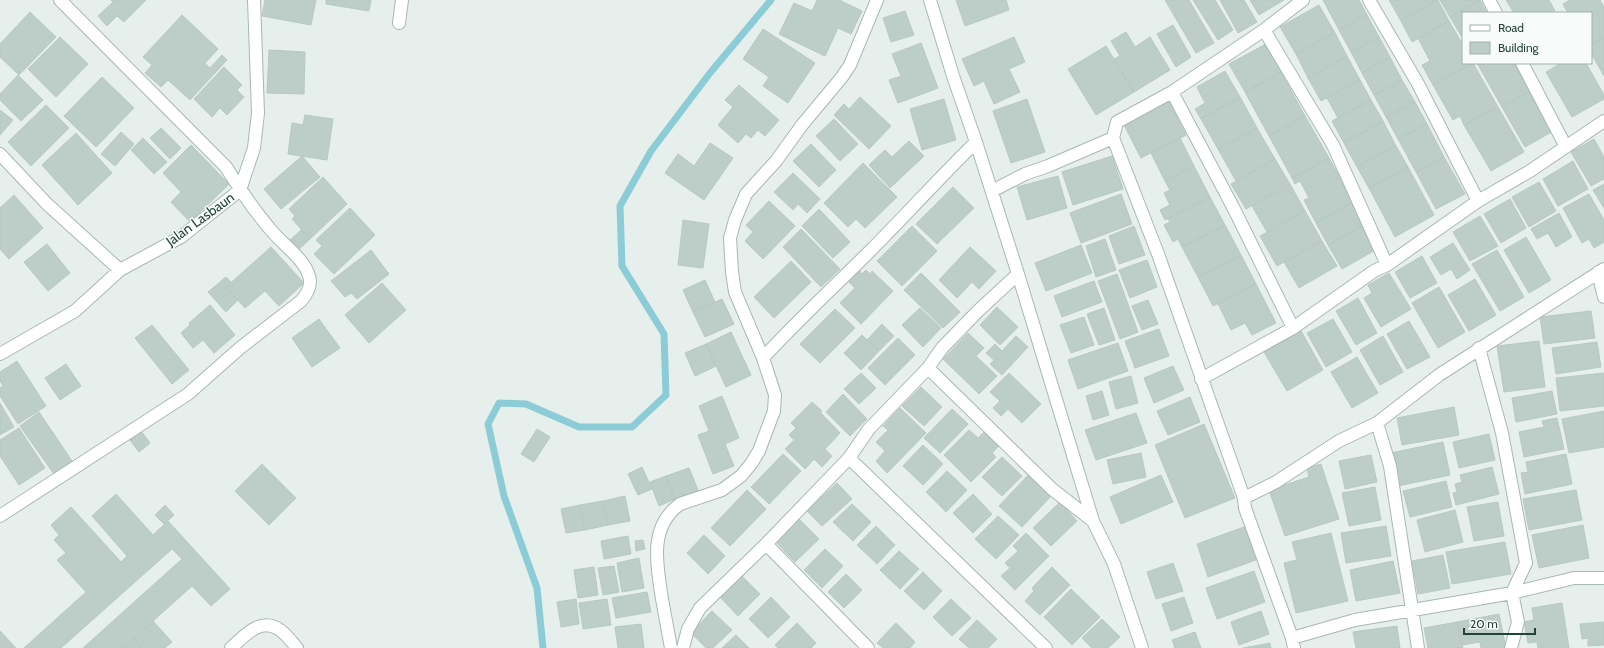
<svg xmlns="http://www.w3.org/2000/svg" width="1604" height="648" font-family="Cabin,sans-serif">
<style>
.lines{fill:none;stroke-linecap:round;stroke-linejoin:round}
.stream{stroke:#8cccd6;stroke-width:7}
.building{fill:#bdcdc7;stroke:#b7c9c2}
.street-casing{stroke:#a8b8b2;stroke-width:14}
.street{stroke:#fff;stroke-width:12}
.labels{text-anchor:middle;dominant-baseline:central;stroke-width:3;stroke-linejoin:round;paint-order:stroke}
.street-label{font-size:14px;fill:#23433a;stroke:#f7fbf9}
</style>
<rect width="100%" height="100%" fill="#e6efeb"/>
<g class="lines">
<path class="stream" d="M543 648 537 588 504 496 488 424 499 403 526 404 579 427H632L666 395 664 334 622 266 620 206 651 151 710 73 771 0"/>
</g>
<path class="building" d="M111 0H146L124 22 117 16 107 26 98 16 113 2Z
M265 0H316L311 25 262 16Z
M326 0H371L369 11 326 4Z
M817 0H839L862 11 851 34 838 28 825 56 779 34 794 3 812 11Z
M956 0H1006L1009 10 965 26Z
M1165 0H1189L1214 43 1196 53Z
M1193 0H1215L1233 30 1218 40Z
M1220 0H1244L1257 22 1238 33Z
M1250 0H1284L1259 15Z
M1323 0H1359L1367 15 1339 30Z
M1389 0H1438L1401 21Z
M1438 0 1449 21 1412 42 1401 21Z
M1440 0H1480L1450 17Z
M1480 0 1487 13H1463V39L1450 17Z
M1506 0H1549L1555 11 1552 13H1514Z
M1570 0H1600L1604 7V37L1591 45V13H1568L1563 4Z
M1319 5 1335 33 1296 54 1280 27Z
M905 11 914 35 891 42 883 18Z
M30 12 56 37 19 75 0 57V44Z
M182 15 218 49 205 63 210 68 222 55 227 60 190 100 168 80 161 87 145 73 152 65 143 57Z
M1367 15 1379 37 1351 52 1339 30Z
M1449 21 1463 45V63H1473L1433 85 1422 65 1430 61 1418 38Z
M1173 25 1191 57 1176 67 1157 34Z
M763 29 815 63 788 103 763 86 769 77 743 59Z
M1126 32 1135 47 1150 37 1170 70 1134 92 1114 59 1120 56 1111 41Z
M1335 33 1347 56 1308 78 1296 54Z
M60 37 88 64 56 97 28 69Z
M1014 37 1025 62 1009 69 1020 92 994 104 984 81 974 86 962 59Z
M1379 37 1390 57 1362 73 1351 52Z
M1604 37V76L1591 53V45Z
M921 43 938 88 898 103 889 80 901 76 892 54Z
M1266 44 1281 72 1245 92 1229 64Z
M1106 46 1134 92 1096 115 1068 69Z
M269 50 305 52 304 94 267 93Z
M1347 56 1360 80 1321 101 1308 78Z
M1390 57 1402 80 1374 95 1362 73Z
M1473 63 1498 107 1464 125 1460 116 1453 120 1433 85Z
M1477 63H1516L1532 90 1502 107Z
M1561 63H1586L1604 95V99L1572 117 1546 72Z
M224 67 242 85 237 90 244 97 227 115 220 108 212 117 194 99Z
M1225 71 1240 97 1201 119 1195 109 1205 103 1197 87Z
M1281 72 1305 116 1269 136 1245 92Z
M18 75 43 100 21 121 0 100V94Z
M102 77 134 108 96 147 64 116Z
M1360 80 1371 100 1338 118 1327 98Z
M1402 80 1415 102 1386 117 1374 95Z
M739 85 779 120 765 136 758 130 751 138 746 134 738 143 718 125 733 107 725 100Z
M1532 90 1555 130 1525 147 1502 107Z
M860 97 891 126 869 149 834 115 844 104 849 109Z
M1240 97 1257 128 1218 149 1201 119Z
M944 99 956 140 922 150 910 109Z
M1027 99 1045 152 1011 163 993 111Z
M1371 100 1383 121 1344 143 1332 121Z
M1169 102 1186 135 1141 158 1124 125Z
M1415 102 1427 124 1398 139 1386 117Z
M46 105 69 128 31 166 8 142Z
M1498 107 1524 152 1491 171 1464 125Z
M0 110 13 120 0 135Z
M305 115 333 119 327 160 288 154 292 123 303 125Z
M1305 116 1329 158 1292 178 1269 136Z
M834 119 858 144 840 161 816 136Z
M1383 121 1396 146 1357 167 1344 143Z
M1427 124 1444 157 1416 172 1398 139Z
M161 128 181 148 170 159 150 138Z
M1257 128 1275 159 1236 181 1218 149Z
M121 132 134 144 115 166 101 154Z
M76 133 112 173 78 205 42 165Z
M143 138 167 162 154 174 131 150Z
M1180 138 1194 166 1165 181 1151 153Z
M1594 139 1604 157V179L1591 186 1571 152Z
M909 141 924 156 890 188 869 165 885 150 892 157Z
M710 143 733 158 704 200 665 173 678 154 694 166Z
M811 144 836 170 819 187 793 161Z
M191 145 229 184 190 222 171 202 181 192 163 173Z
M1396 146 1408 167 1369 188 1357 167Z
M302 156 320 177 281 209 264 189Z
M1112 156 1123 189 1073 205 1062 172Z
M1444 157 1465 194 1436 209 1416 172Z
M1329 158 1353 202 1316 223 1304 200 1309 198 1300 181 1295 184 1292 178Z
M1275 159 1290 184 1246 209 1231 184Z
M1573 161 1588 189 1558 206 1543 179Z
M863 163 897 197 865 228 856 219 848 227 824 203Z
M1194 166 1210 197 1165 220 1160 210 1170 205 1164 193 1170 190 1165 181Z
M1408 167 1434 215 1395 237 1369 188Z
M793 173 820 199 807 213 798 204 793 210 774 192Z
M1058 176 1067 208 1027 220 1017 187Z
M323 177 347 204 310 239 292 219 295 216 289 209Z
M1539 182 1556 211 1529 227 1512 197Z
M1290 184 1305 211 1267 232 1252 206Z
M1604 184V208L1593 190Z
M953 187 974 208 937 244 916 224Z
M1121 194 1132 224 1081 243 1070 213Z
M1589 194 1604 220V242L1594 248 1589 239 1582 243 1563 208Z
M14 195 43 228 9 259 0 249V208Z
M1210 197 1225 225 1182 247 1178 239 1173 242 1164 225 1170 222 1168 219Z
M1510 199 1526 228 1501 243 1484 214Z
M769 201 795 226 763 259 745 241 753 232 746 225Z
M1353 202 1365 224 1328 245 1316 223Z
M350 208 375 235 334 274 314 254 322 246 316 240Z
M819 209 850 242 833 258 802 226Z
M1305 211 1322 241 1277 266 1260 236Z
M1559 213 1572 237 1556 247 1548 233 1537 239 1531 229Z
M1480 216 1498 246 1470 261 1453 232Z
M683 220 709 224 703 268 678 265Z
M1365 224 1379 248 1342 269 1328 245Z
M1225 225 1241 255 1198 277 1182 247Z
M912 226 937 251 902 286 877 261Z
M1134 226 1145 255 1119 264 1109 236Z
M801 229 840 269 821 287 783 247Z
M301 230 310 239 296 252 287 243Z
M1526 237 1551 280 1529 293 1504 250Z
M1105 239 1116 270 1096 277 1086 246Z
M1322 241 1337 266 1299 288 1284 262Z
M1453 243 1470 270 1457 279 1451 269 1441 275 1430 257Z
M47 244 70 273 48 291 24 262Z
M1081 245 1092 273 1046 291 1035 263Z
M271 247 304 283 279 306 265 291 245 308 226 287Z
M970 247 996 271 979 289 972 282 957 298 939 280Z
M371 250 389 274 357 299 351 293 345 297 331 281Z
M1497 250 1524 297 1500 311 1472 264Z
M1241 255 1256 284 1213 306 1198 277Z
M1422 256 1437 283 1410 298 1395 272Z
M1147 260 1157 287 1130 298 1119 270Z
M791 261 811 282 774 318 754 297Z
M859 270 862 274 866 270 870 274 872 271 893 291 861 324 840 303 855 288 848 281Z
M921 273 960 312 943 328 904 290Z
M1389 273 1411 309 1381 327 1364 298 1372 293 1368 285Z
M1117 274 1138 332 1120 339 1098 281Z
M226 277 231 282 226 287 238 300 226 312 208 292Z
M1475 279 1496 315 1469 331 1448 295Z
M705 280 715 302 693 312 683 290Z
M1094 281 1102 302 1062 317 1054 296Z
M382 283 406 310 369 343 345 315Z
M1256 284 1276 323 1252 335 1245 323 1231 330 1218 304Z
M1439 287 1465 332 1438 348 1412 303Z
M1358 298 1377 333 1356 345 1336 311Z
M722 299 734 324 705 337 693 312Z
M1148 300 1158 324 1142 330 1132 306Z
M210 305 235 335 214 353 203 340 193 348 181 333 190 325 189 323Z
M997 307 1018 327 1000 345 980 325Z
M920 308 941 328 923 347 902 325Z
M1104 308 1115 340 1099 345 1087 314Z
M835 309 855 328 820 363 800 344Z
M1591 311 1595 338 1544 344 1540 317Z
M1084 317 1094 345 1071 353 1060 325Z
M319 319 340 348 312 367 292 338Z
M1333 319 1352 352 1326 367 1307 333Z
M1409 321 1430 357 1407 369 1387 334Z
M882 324 894 336 879 351 867 340Z
M152 325 189 370 172 384 135 338Z
M1159 329 1169 356 1135 368 1125 341Z
M1301 331 1323 370 1287 391 1264 352Z
M731 332 751 375 726 387 706 344Z
M968 333 984 348 976 356 997 376 979 394 943 359Z
M862 335 879 351 861 370 844 353Z
M1016 336 1028 347 1002 375 990 364 994 360 986 353 995 344 1002 351Z
M1383 336 1403 372 1380 385 1360 350Z
M898 338 915 355 885 385 868 368Z
M1539 341 1545 387 1504 392 1497 346Z
M1597 342 1601 367 1556 374 1552 348Z
M1118 343 1128 371 1078 389 1068 360Z
M706 344 716 366 695 376 685 353Z
M1357 357 1378 393 1352 408 1331 372Z
M17 361 46 406 18 424 0 396V388L3 386 0 381V372Z
M66 364 81 386 60 400 45 378Z
M1173 366 1184 390 1154 403 1144 378Z
M861 373 876 388 859 404 844 389Z
M1009 373 1041 404 1022 423 1008 409 1001 416 993 408 1000 401 990 392Z
M1604 373V406L1560 411 1556 378Z
M1131 376 1138 403 1116 409 1109 382Z
M921 387 942 407 924 426 902 406Z
M1102 391 1109 415 1093 420 1086 396Z
M1552 391 1557 414 1516 422 1512 398Z
M843 394 867 419 850 436 826 412Z
M722 396 739 438 725 444 734 466 713 474 698 435 709 431 699 406Z
M1190 397 1200 422 1168 435 1157 411Z
M812 402 822 411 820 412 840 433 825 449 832 456 822 467 814 459 805 469 785 449 794 440 789 435 796 428 791 423Z
M0 403 14 427 0 435Z
M1454 407 1459 435 1402 445 1397 418Z
M900 408 926 433 887 473 876 461 885 451 876 442 888 430 883 426Z
M952 409 968 424 940 453 924 438Z
M1604 411V447L1569 453 1562 419Z
M39 412 72 461 54 474 20 426Z
M1136 413 1147 443 1096 460 1085 430Z
M1557 418 1564 449 1524 457 1519 432 1544 427 1542 421Z
M1204 424 1235 498 1185 518 1155 445Z
M19 428 45 468 19 485 0 456V440Z
M537 429 550 437 534 462 521 454Z
M969 430 978 438 986 430 1001 444 992 453 996 457 971 482 944 455Z
M141 431 150 443 139 452 130 440Z
M1489 434 1495 460 1459 468 1453 442Z
M1443 442 1450 475 1398 486 1391 453Z
M923 445 943 464 923 485 903 466Z
M1141 453 1146 477 1113 484 1107 460Z
M783 454 801 471 769 504 751 487Z
M1566 454 1572 484 1525 494 1521 473 1528 472 1526 462Z
M1371 455 1377 482 1345 489 1339 461Z
M1002 457 1022 476 1002 496 982 477Z
M262 464 296 498 269 525 235 491Z
M1321 464 1339 519 1285 536 1269 490 1309 477 1307 468Z
M642 467 652 489 638 495 628 474Z
M1492 467 1499 494 1456 505 1453 493 1457 492 1455 484 1462 482 1460 475Z
M689 468 698 490 675 499 666 476Z
M947 471 967 490 946 512 926 492Z
M1032 471 1054 493 1022 527 999 506Z
M1161 475 1173 502 1121 524 1110 497Z
M666 476 675 499 659 506 650 482Z
M1446 481 1452 507 1410 517 1403 491Z
M837 483 852 499 822 526 807 511Z
M1375 487 1381 520 1349 526 1342 493Z
M747 490 766 509 730 546 711 528Z
M1576 490 1582 520 1529 530 1523 499Z
M116 494 153 535 168 521 230 589 211 606 192 586 123 648H83L182 559 172 549 61 648H24L86 592 57 560 66 553 54 540 59 535 51 525 71 507 121 562 127 556 92 516Z
M973 494 992 514 973 533 953 513Z
M625 496 630 521 608 525 603 501Z
M603 501 608 525 585 530 580 505Z
M1060 502 1077 521 1051 546 1033 528Z
M1498 502 1504 536 1474 541 1467 507Z
M852 504 871 522 853 541 833 522Z
M165 505 174 515 164 524 155 515Z
M580 505 585 530 566 533 561 509Z
M1455 510 1463 542 1425 552 1417 520Z
M998 516 1019 535 996 559 975 539Z
M799 519 819 539 795 562 776 542Z
M1583 525 1589 558 1539 568 1532 535Z
M876 526 895 545 877 564 857 545Z
M1386 526 1391 556 1346 563 1341 533Z
M1244 527 1256 560 1208 577 1197 544Z
M1026 533 1049 556 1015 590 1001 576 1010 568 1005 563 1018 551 1013 546Z
M1331 533 1348 601 1296 613 1284 563 1297 560 1292 542Z
M704 535 725 556 708 574 687 553Z
M628 536 631 554 604 559 601 541Z
M643 540 645 549 636 551 635 541Z
M1505 542 1511 574 1452 584 1446 552Z
M825 549 843 566 822 588 804 570Z
M899 551 919 569 900 589 880 570Z
M1443 555 1450 588 1418 594 1412 561Z
M639 558 644 588 622 592 617 563Z
M1393 561 1400 593 1356 601 1350 570Z
M1173 563 1183 591 1156 599 1147 572Z
M614 566 619 592 603 595 598 568Z
M594 567 598 595 578 598 574 570Z
M1052 567 1070 585 1040 615 1025 601 1034 591 1032 588Z
M1254 571 1265 602 1217 619 1206 588Z
M923 572 942 591 924 610 904 591Z
M846 574 862 590 844 608 828 592Z
M741 575 760 594 738 616 719 596Z
M1071 589 1100 617 1072 645 1044 617Z
M647 592 651 612 616 618 612 598Z
M771 597 790 617 768 638 749 619Z
M1184 597 1193 623 1171 631 1162 604Z
M576 599 579 624 561 627 557 602Z
M607 599 611 625 583 629 579 603Z
M951 599 971 618 952 636 933 617Z
M1562 603 1569 648H1538L1537 642 1528 643 1524 622 1534 620 1532 608Z
M712 611 732 630 713 648H706L691 633Z
M1261 611 1269 634 1239 645 1231 622Z
M1499 614 1506 648H1481L1480 642 1462 645 1457 622Z
M1102 619 1120 637 1108 648H1092L1082 638Z
M977 620 997 639 988 648H969L959 639Z
M153 621 172 642 165 648H142L134 638Z
M1457 622 1463 648H1428L1424 628Z
M1604 622V645L1588 646V638L1582 639 1580 624Z
M797 623 816 643 811 648H778L775 645Z
M896 623 915 642 910 648H883L877 643Z
M641 624 644 648H618L615 627Z
M1397 626 1400 648H1356L1353 632Z
M0 631 16 648H0Z
M1195 632 1201 648H1175L1172 640Z
M736 635 749 648H722Z
M134 638 142 648H123Z
M1270 643 1271 648H1243Z"/>
<g class="lines">
<g class="street-casing">
<path id="street" d="M930 0 953 76 976 142 1018 274 1093 521 1114 564 1142 648
M1369 0 1417 82 1478 201
M1489 0 1496 13
M399 23 402 0
M1264 30 1333 145 1387 265
M1522 63 1566 147
M1172 92 1234 209 1293 328
M0 154 47 204 120 270
M992 191 1025 174 1048 166 1113 138
M1598 272 1604 297
M1479 348 1502 433 1526 563 1512 593 1518 622 1511 648
M0 354 75 311 120 270 181 237 240 190 254 148 258 113 254 0
M763 358C798 320 835 286 871 250 907 214 940 177 976 142
M928 368 1052 489 1093 521
M1201 379 1293 328 1374 271 1387 265 1478 201 1530 171 1604 121
M1377 423 1390 466 1418 648
M849 458 1046 648
M1244 498 1276 482 1339 441 1377 423 1439 375 1604 269
M0 516 188 394 240 348 301 301C308 293 313 284 308 273 301 256 282 244 270 229 254 210 239 188 226 167L60 0
M766 544 868 648
M1292 638 1355 620 1512 593 1574 578H1604
M231 648C244 636 261 616 280 630 286 634 292 642 297 648
M671 648C668 632 665 615 662 599 657 566 648 527 680 504L722 490 741 476 751 464 759 451 774 411 775 395 763 358 735 292 732 272 730 238 735 220 746 194 776 161 802 125 842 77 850 65 877 0
M683 648 688 629 700 608 766 544 849 458 869 429 928 368 942 348 978 311 1018 274
M1294 648 1292 638 1245 508 1244 498 1158 254 1113 138 1117 122 1172 92 1264 30 1303 0"/>
</g>
<use href="#street" class="street"/>
</g>
<g class="labels">
<g class="street-label">
<text transform="translate(200 219) rotate(-36)">Jalan Lasbaun</text>
</g>
</g>
<rect x="1462" y="12" width="130" height="52" fill="#f7fbf9" stroke="#a2b1ad"/>
<rect x="1470" y="25" width="20" height="6" fill="#ffffff" stroke="#a2b1ad"/>
<text x="1498" y="32" font-size="12" fill="#23433a">Road</text>
<rect x="1470" y="42" width="20" height="12" fill="#bdcdc7" stroke="#a2b1ad"/>
<text x="1498" y="52" font-size="12" fill="#23433a">Building</text>
<path d="M1464 628v6h71v-6" fill="none" stroke="#23433a" stroke-width="2"/>
<text x="1470" y="628" font-size="12" fill="#23433a" stroke="#f7fbf9" stroke-width="3" paint-order="stroke">20 m</text>
</svg>
